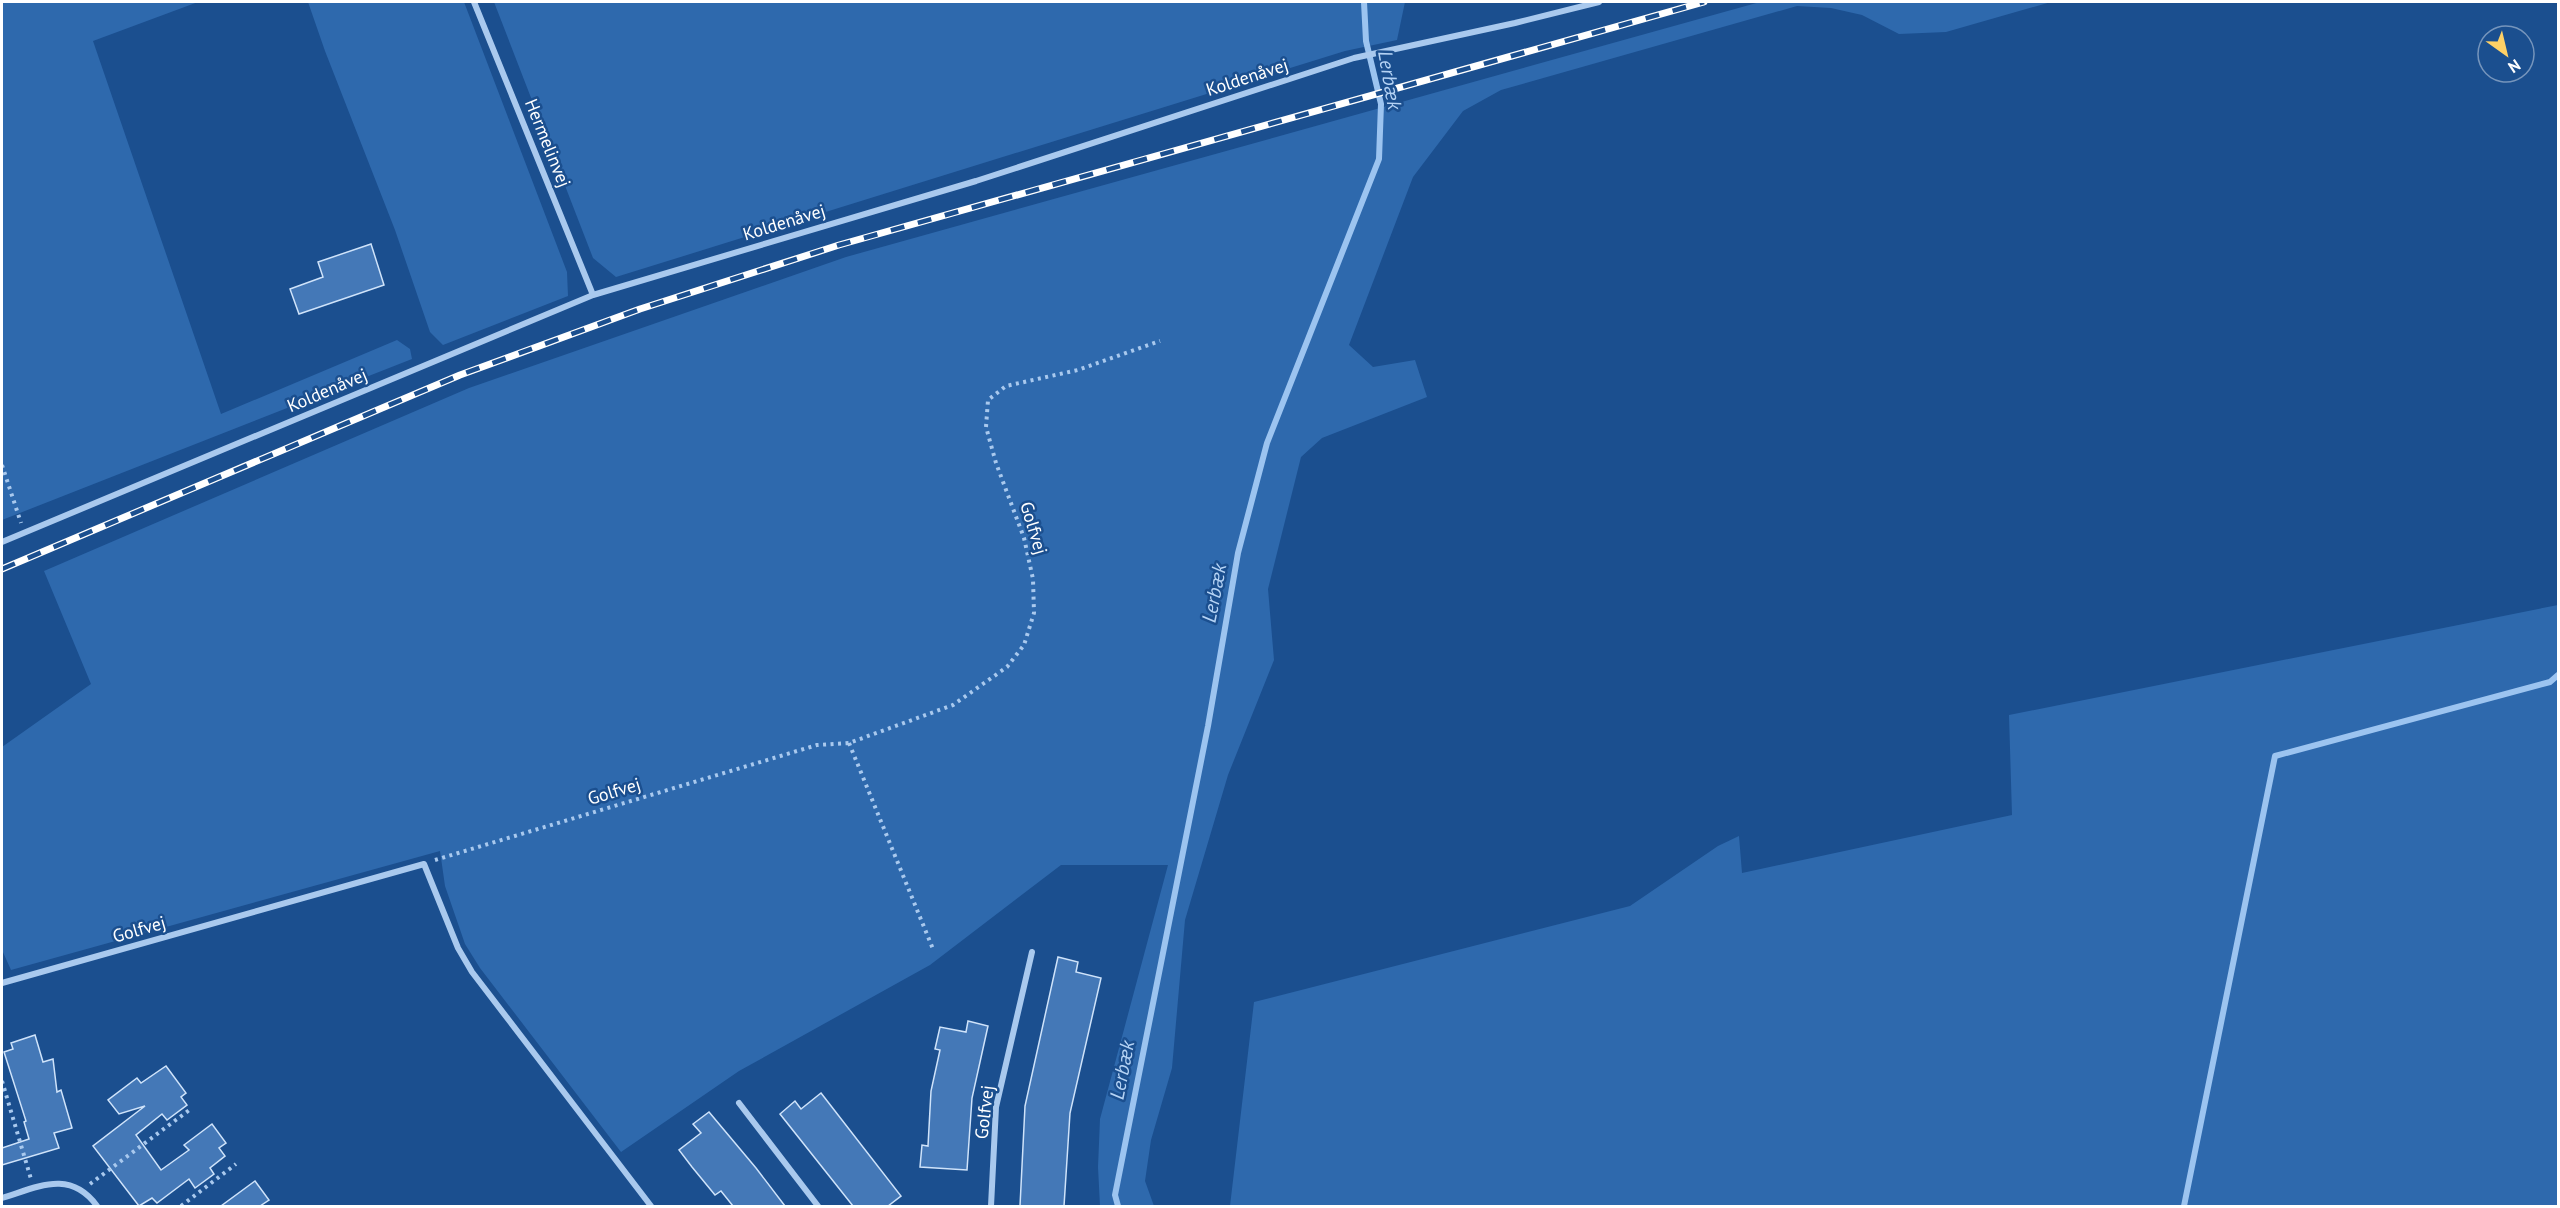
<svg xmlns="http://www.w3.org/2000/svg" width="2560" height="1208" font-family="'PT Sans',sans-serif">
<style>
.green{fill:#2e69ad}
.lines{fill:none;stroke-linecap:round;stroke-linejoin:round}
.stream{stroke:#9cc4f0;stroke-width:6}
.building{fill:#4478b7;stroke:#cfe3fa;stroke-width:1.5}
.path{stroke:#a9c9ee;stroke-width:4;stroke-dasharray:3 4.5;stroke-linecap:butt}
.minor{stroke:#a9c9ee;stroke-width:6}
.rail-casing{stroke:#fff;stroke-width:7}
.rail{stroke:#1b4f8f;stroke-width:4.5;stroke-dasharray:14;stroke-linecap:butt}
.labels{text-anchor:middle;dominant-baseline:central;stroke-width:5;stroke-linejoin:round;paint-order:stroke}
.street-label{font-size:18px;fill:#fff;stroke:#1b4f8f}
.water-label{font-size:20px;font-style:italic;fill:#b5d3f5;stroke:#1b4f8f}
</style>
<rect width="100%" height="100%" fill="#1b4f8f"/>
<path class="green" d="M2 2H198L93 41 221 414 397 340 410 349 412 359 2 520Z
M308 2H464L567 272 568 296 443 345 430 332 395 230 325 51Z
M494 2H1405L1397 40 1345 51 616 277 593 258Z
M1760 2H2051L1946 32 1899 34 1862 15 1831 8 1797 6 1501 90 1463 111 1413 177 1349 345 1373 367 1415 360 1427 397 1322 438 1301 457 1268 589 1274 660 1228 775 1185 920 1172 1068 1151 1140 1145 1181 1154 1206H1100L1098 1167 1100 1119 1168 865H1061L930 965 739 1071 621 1152 480 968 465 944 445 886 440 851 11 970 2 950V747L91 684 44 571 469 388 846 257Z
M2558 605V1206H1230L1254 1002 1630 906 1718 846 1739 836 1742 873 2012 815 2009 715Z"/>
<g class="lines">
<path class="stream" d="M1118 1206 1115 1195 1208 726 1238 553 1267 443 1379 159 1381 104 1366 41 1364 2
M2184 1206 2275 756 2550 682 2558 675"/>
</g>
<path class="building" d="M371 244 384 285 299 314 290 289 323 277 318 262Z
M1058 957 1078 962 1076 972 1101 978 1070 1113 1064 1206H1020L1025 1106Z
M968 1021 988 1026 972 1098 967 1170 920 1167 922 1145 928 1146 931 1091 940 1050 935 1049 940 1027 966 1032Z
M35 1035 43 1062 53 1059 57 1092 61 1090 72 1128 54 1133 59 1148 2 1165V1148L29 1139 24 1122 26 1121 4 1052 13 1049 11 1043Z
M166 1066 186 1093 181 1097 187 1105 167 1120 162 1114 136 1135 161 1170 189 1150 184 1145 212 1124 226 1143 219 1148 225 1156 210 1168 214 1174 195 1188 189 1179 157 1203 152 1198 139 1206 93 1146 145 1106 119 1114 108 1100 137 1078 141 1083Z
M821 1093 901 1196 888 1206H853L780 1114 795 1101 801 1109Z
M709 1112 756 1168 785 1206H733L721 1191 715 1195 692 1167 679 1150 701 1133 693 1124Z
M255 1181 269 1200 260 1206H221Z"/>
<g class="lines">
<path class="path" d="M2 465 21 523
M849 743 933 949
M435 860 817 745 849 743 953 705 1007 667 1024 645 1034 613 1033 579 1024 538 996 463 986 427 988 400 1006 386 1078 370 1160 341
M2 1081 31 1179
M90 1184 192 1108
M181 1206 236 1164"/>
<path class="minor" d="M474 2 593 295
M2 542 593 295 976 181 1354 58 1515 23 1599 2
M2 983 424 864 458 948 472 972 651 1206
M739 1103 818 1206
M2 1198C38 1187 70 1169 97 1206
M991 1206 996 1107 1032 952"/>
<g class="rail-casing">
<path id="rail" d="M2 569 460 375 640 309 839 245 1704 2"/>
</g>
<use href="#rail" class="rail"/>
</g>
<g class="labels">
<g class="street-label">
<text transform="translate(1247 77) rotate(-18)">Koldenåvej</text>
<text transform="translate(548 143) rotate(68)">Hermelinvej</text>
<text transform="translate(784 222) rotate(-17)">Koldenåvej</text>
<text transform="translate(327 390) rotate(-23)">Koldenåvej</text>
<text transform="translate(1034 528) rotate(73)">Golfvej</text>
<text transform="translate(614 791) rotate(-17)">Golfvej</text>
<text transform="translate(139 929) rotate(-16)">Golfvej</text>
<text transform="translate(984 1112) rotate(-83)">Golfvej</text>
</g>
<g class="water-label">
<text transform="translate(1390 80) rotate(80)">Lerbæk</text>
<text transform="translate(1214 593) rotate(-79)">Lerbæk</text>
<text transform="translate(1122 1070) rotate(-79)">Lerbæk</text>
</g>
</g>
<rect width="2560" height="1208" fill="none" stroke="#ffffff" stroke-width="6"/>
<g transform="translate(2506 54) rotate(146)"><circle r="28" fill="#1b4f8f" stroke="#7695bc" stroke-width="1.5"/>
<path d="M0-4.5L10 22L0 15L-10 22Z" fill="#ffd166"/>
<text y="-9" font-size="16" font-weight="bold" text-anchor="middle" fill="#ffffff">N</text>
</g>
</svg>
